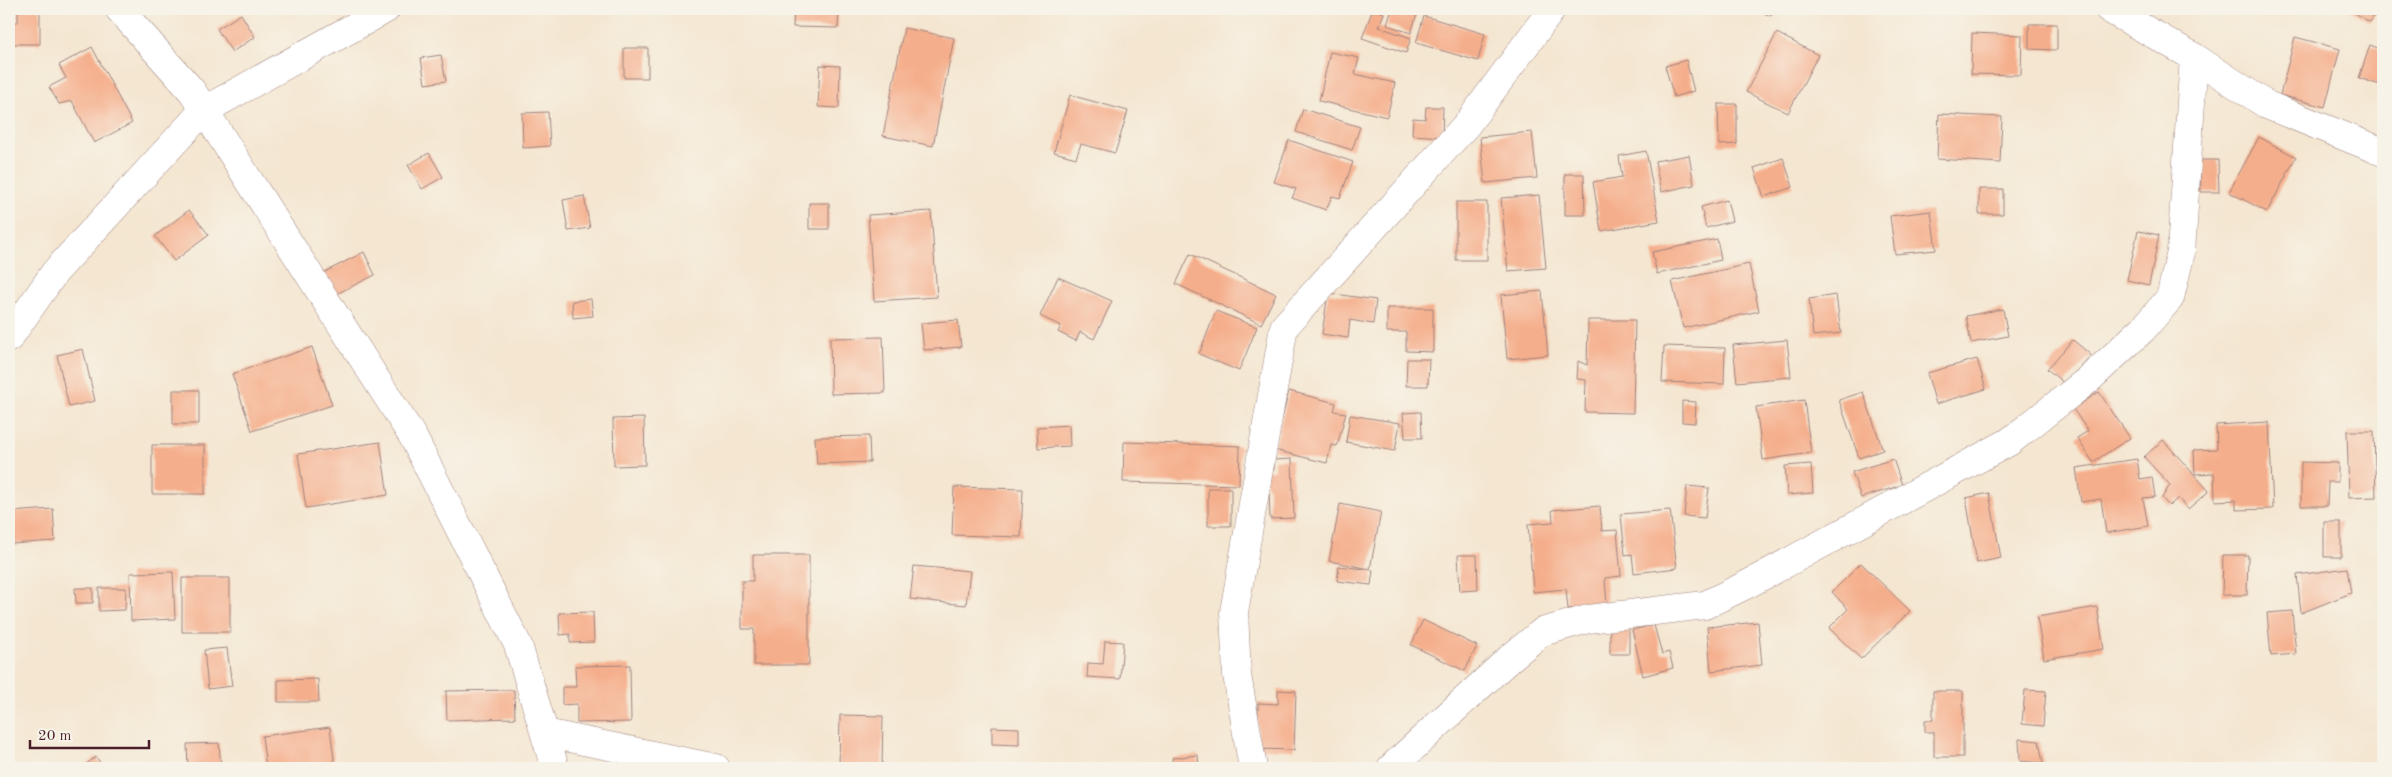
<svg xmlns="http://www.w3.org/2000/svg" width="2392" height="777" font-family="'Old Standard TT',serif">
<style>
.building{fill:#f5ae8b}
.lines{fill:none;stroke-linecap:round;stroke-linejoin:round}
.minor-casing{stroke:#9f827e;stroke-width:29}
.minor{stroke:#fff;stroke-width:28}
</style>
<rect width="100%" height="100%" fill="#f7f3e8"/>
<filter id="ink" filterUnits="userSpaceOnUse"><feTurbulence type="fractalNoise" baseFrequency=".02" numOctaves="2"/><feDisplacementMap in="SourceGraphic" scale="10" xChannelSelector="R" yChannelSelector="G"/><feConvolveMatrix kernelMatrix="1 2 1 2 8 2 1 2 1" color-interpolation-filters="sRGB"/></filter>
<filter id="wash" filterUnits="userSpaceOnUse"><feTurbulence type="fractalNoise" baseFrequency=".0096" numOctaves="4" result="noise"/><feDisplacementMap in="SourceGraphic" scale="20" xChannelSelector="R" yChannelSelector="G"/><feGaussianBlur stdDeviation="1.12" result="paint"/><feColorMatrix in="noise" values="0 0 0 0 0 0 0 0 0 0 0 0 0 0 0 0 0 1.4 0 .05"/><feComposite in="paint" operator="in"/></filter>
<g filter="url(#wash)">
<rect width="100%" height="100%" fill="#f4e6d0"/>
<g id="blocks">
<path class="building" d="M18 9H40V44H9V22H18Z
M794 9H839L838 28 793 27Z
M1373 9 1384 13 1379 27 1411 38 1406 53 1362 38Z
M1392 9H1400L1417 14 1411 33 1387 25Z
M1755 9H1775L1771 16Z
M2348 9H2378L2370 22Z
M241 14 255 37 232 52 217 29Z
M1424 16 1485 34 1478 61 1416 43Z
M2029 24H2057V50L2029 49Z
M904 28 954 38 933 146 883 136Z
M1777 33 1818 55 1788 113 1746 92Z
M1972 33 2022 35 2021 75 1971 74Z
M2295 37 2340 49 2325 107 2280 95Z
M2370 45 2383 50V86L2359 78Z
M92 47 132 123 94 143 72 101 59 104 49 87 66 78 59 65Z
M624 48H648V78H624Z
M1330 52 1359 58 1355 74 1395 83 1387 117 1319 101Z
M441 55 446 81 425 84 421 58Z
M1686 60 1694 91 1674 97 1665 66Z
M820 65 840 66 839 108 818 107Z
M1070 95 1128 111 1115 153 1081 144 1076 158 1054 152Z
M1718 104H1737V144L1719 145Z
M1426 107H1443L1442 137 1412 135 1413 118 1425 119Z
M1303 109 1360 127 1352 150 1296 132Z
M548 112 550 146 523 148 522 113Z
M1939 114 2002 117 2000 163 1937 159Z
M1532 132 1537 178 1485 183 1480 137Z
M2259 137 2296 157 2267 212 2229 192Z
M1289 140 1353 162 1340 198 1332 196 1326 210 1292 198 1296 189 1274 182Z
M1646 151 1659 221 1601 231 1593 182 1622 177 1619 156Z
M429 153 443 177 422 189 408 165Z
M1689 155 1694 185 1661 192 1655 161Z
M1783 158 1793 187 1764 197 1754 168Z
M2200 160H2218L2219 192H2201Z
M1565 174H1584L1585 215H1565Z
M1979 189H2003V214H1979Z
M1539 195 1546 268 1508 271 1501 198Z
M584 196 590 228 568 231 563 200Z
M1727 200 1732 221 1706 228 1701 207Z
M1456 202H1487V260H1456Z
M809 203H829V229H809Z
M189 210 209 235 174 261 155 236Z
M931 211 937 297 874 301 868 215Z
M1931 211 1936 250 1895 254 1890 216Z
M2138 231 2159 235 2149 285 2127 280Z
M1717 239 1721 260 1657 274 1652 252Z
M364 252 375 275 332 296 321 274Z
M1190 254 1276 294 1261 324 1176 284Z
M1749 264 1759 311 1683 328 1672 281Z
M1058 277 1112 301 1094 339 1080 332 1076 341 1058 332 1061 326 1040 316Z
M1542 291 1548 355 1507 359 1501 295Z
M1328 293 1376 300 1373 324 1350 320 1348 338 1322 334Z
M1836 295 1841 333 1813 336 1809 299Z
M591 299 593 316 573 318 572 301Z
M1387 308H1433V352L1406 351V332H1387Z
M2003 309 2008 336 1971 343 1966 316Z
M1216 311 1257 327 1239 371 1199 354Z
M958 320 961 347 924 350 921 323Z
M1588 320H1635L1633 413 1585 412 1586 380 1577 379 1578 361 1587 365Z
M883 337 885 393 831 394 830 338Z
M1787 340 1791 377 1737 382 1733 345Z
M2073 340 2091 355 2065 384 2047 369Z
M1664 346 1725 348 1724 384 1662 382Z
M312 347 332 405 252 431 232 374Z
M83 349 95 401 69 407 57 355Z
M1407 359H1429L1428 386H1406Z
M1977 359 1986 389 1936 404 1927 373Z
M173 390H199V424H173Z
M1289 391 1336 403 1334 411 1346 413 1337 446 1331 445 1327 463 1274 450Z
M1863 392 1883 450 1859 458 1839 400Z
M2099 392 2130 438 2093 462 2077 438 2088 431 2073 409Z
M1804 400 1811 453 1763 460 1756 407Z
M1682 401 1696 402 1695 423 1682 422Z
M1421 412 1422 438H1405L1403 413Z
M1350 415 1400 423 1395 451 1346 442Z
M644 418 645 465 614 466 613 419Z
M2269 422 2273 509 2236 510V500L2215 501 2214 473 2195 474 2194 450 2217 449 2216 425Z
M1069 425 1070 446 1038 448 1037 427Z
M2347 431H2374L2376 497 2349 498Z
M869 436 870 462 817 464 815 437Z
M2163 440 2209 491 2188 509 2178 498 2169 506 2162 498 2170 485 2144 457Z
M380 442 388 495 306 508 298 454Z
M1124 442 1240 446 1239 485 1123 482Z
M152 445H205V494H152Z
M1292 459 1294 518 1270 519 1269 489 1262 470H1274V460Z
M1893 459 1902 485 1861 498 1852 472Z
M2137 459 2140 479 2152 477 2155 497 2143 498 2148 526 2106 533 2101 499 2081 502 2076 468Z
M2301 462 2338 463V482H2328L2327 506H2301Z
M1811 464 1813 493 1787 495 1785 466Z
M1687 486 1709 488 1705 518 1684 516Z
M954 487 1023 489 1021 537 952 535Z
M1208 488H1231V526H1208Z
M1989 493 2001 558 1977 563 1966 498Z
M1340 504 1381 512 1370 569 1329 561Z
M1600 506 1602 531 1617 530 1621 576 1605 578 1607 606 1568 609 1566 589 1533 592 1528 524 1553 522 1552 510Z
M53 509 55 541 10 544 9 512Z
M1670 510 1677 568 1634 573 1632 554 1625 555 1621 514Z
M2324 522H2341V557H2324Z
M753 555H809V665H754V629H742V581H753Z
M1458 555H1477L1478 590 1460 591Z
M2223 555H2248L2247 595H2222Z
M1861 563 1910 611 1861 659 1829 628 1848 609 1832 592Z
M914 566 970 571 966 605 910 599Z
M1339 566 1373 570 1371 585 1337 581Z
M2347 568 2351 593 2301 613 2297 575Z
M173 572 175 619 131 621 130 573Z
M182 578H230V632H182Z
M75 588H93V603H76Z
M99 588H126L125 610 99 611Z
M2097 607 2104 649 2044 659 2037 617Z
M2292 611 2296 654 2271 656 2267 613Z
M593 612 594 642 570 643V634L560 635 559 613Z
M1423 620 1477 646 1465 671 1411 645Z
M1758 622 1762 665 1711 671 1707 627Z
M1654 625 1662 654 1669 652 1673 668 1643 676 1632 630Z
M1610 626H1629V654H1610Z
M1105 641 1123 642 1120 679 1087 677 1088 663 1103 664Z
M227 648 232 686 208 689 204 650Z
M630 665 631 722 577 723V704L562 705V687H576L575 666Z
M318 679 319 702H278V680Z
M514 690 515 718 447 720 446 691Z
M1278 690 1296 691 1294 750 1258 749V703L1278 704Z
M2025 690 2046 691 2043 726 2022 724Z
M1933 691H1963V757H1934V732H1925V720H1933Z
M840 715 883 716 882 768H839Z
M330 727 335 768H266L262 736Z
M992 727 1019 728V745L992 744Z
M2019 739 2039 741 2043 763 2020 761Z
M219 743 221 768H188L187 744Z
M1198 755 1199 768H1173L1172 758Z
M96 757 104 768H81Z"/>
</g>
</g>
<g filter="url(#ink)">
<use href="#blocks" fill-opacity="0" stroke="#9f827e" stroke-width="1"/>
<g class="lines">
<g class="minor-casing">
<path id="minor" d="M119 9 192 91 413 437 518 645 555 768
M2109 9 2194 57 2267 105 2383 152
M9 338 55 272 203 111 386 9
M545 733 716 768
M1253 768 1237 675 1234 612 1284 327 1468 123 1550 12V9
M1391 768 1509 659 1542 632 1588 619 1705 605 1748 584 2009 442 2088 380 2143 329 2170 298 2181 252 2194 57"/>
</g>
<use href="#minor" class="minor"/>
</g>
</g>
<rect width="2392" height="777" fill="none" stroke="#f7f3e8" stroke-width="30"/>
<path d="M30 740v8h119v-8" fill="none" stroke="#4a1f2b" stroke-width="2.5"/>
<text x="38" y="740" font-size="15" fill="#4a1f2b" stroke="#f7f3e8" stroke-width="4" paint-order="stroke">20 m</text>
</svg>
